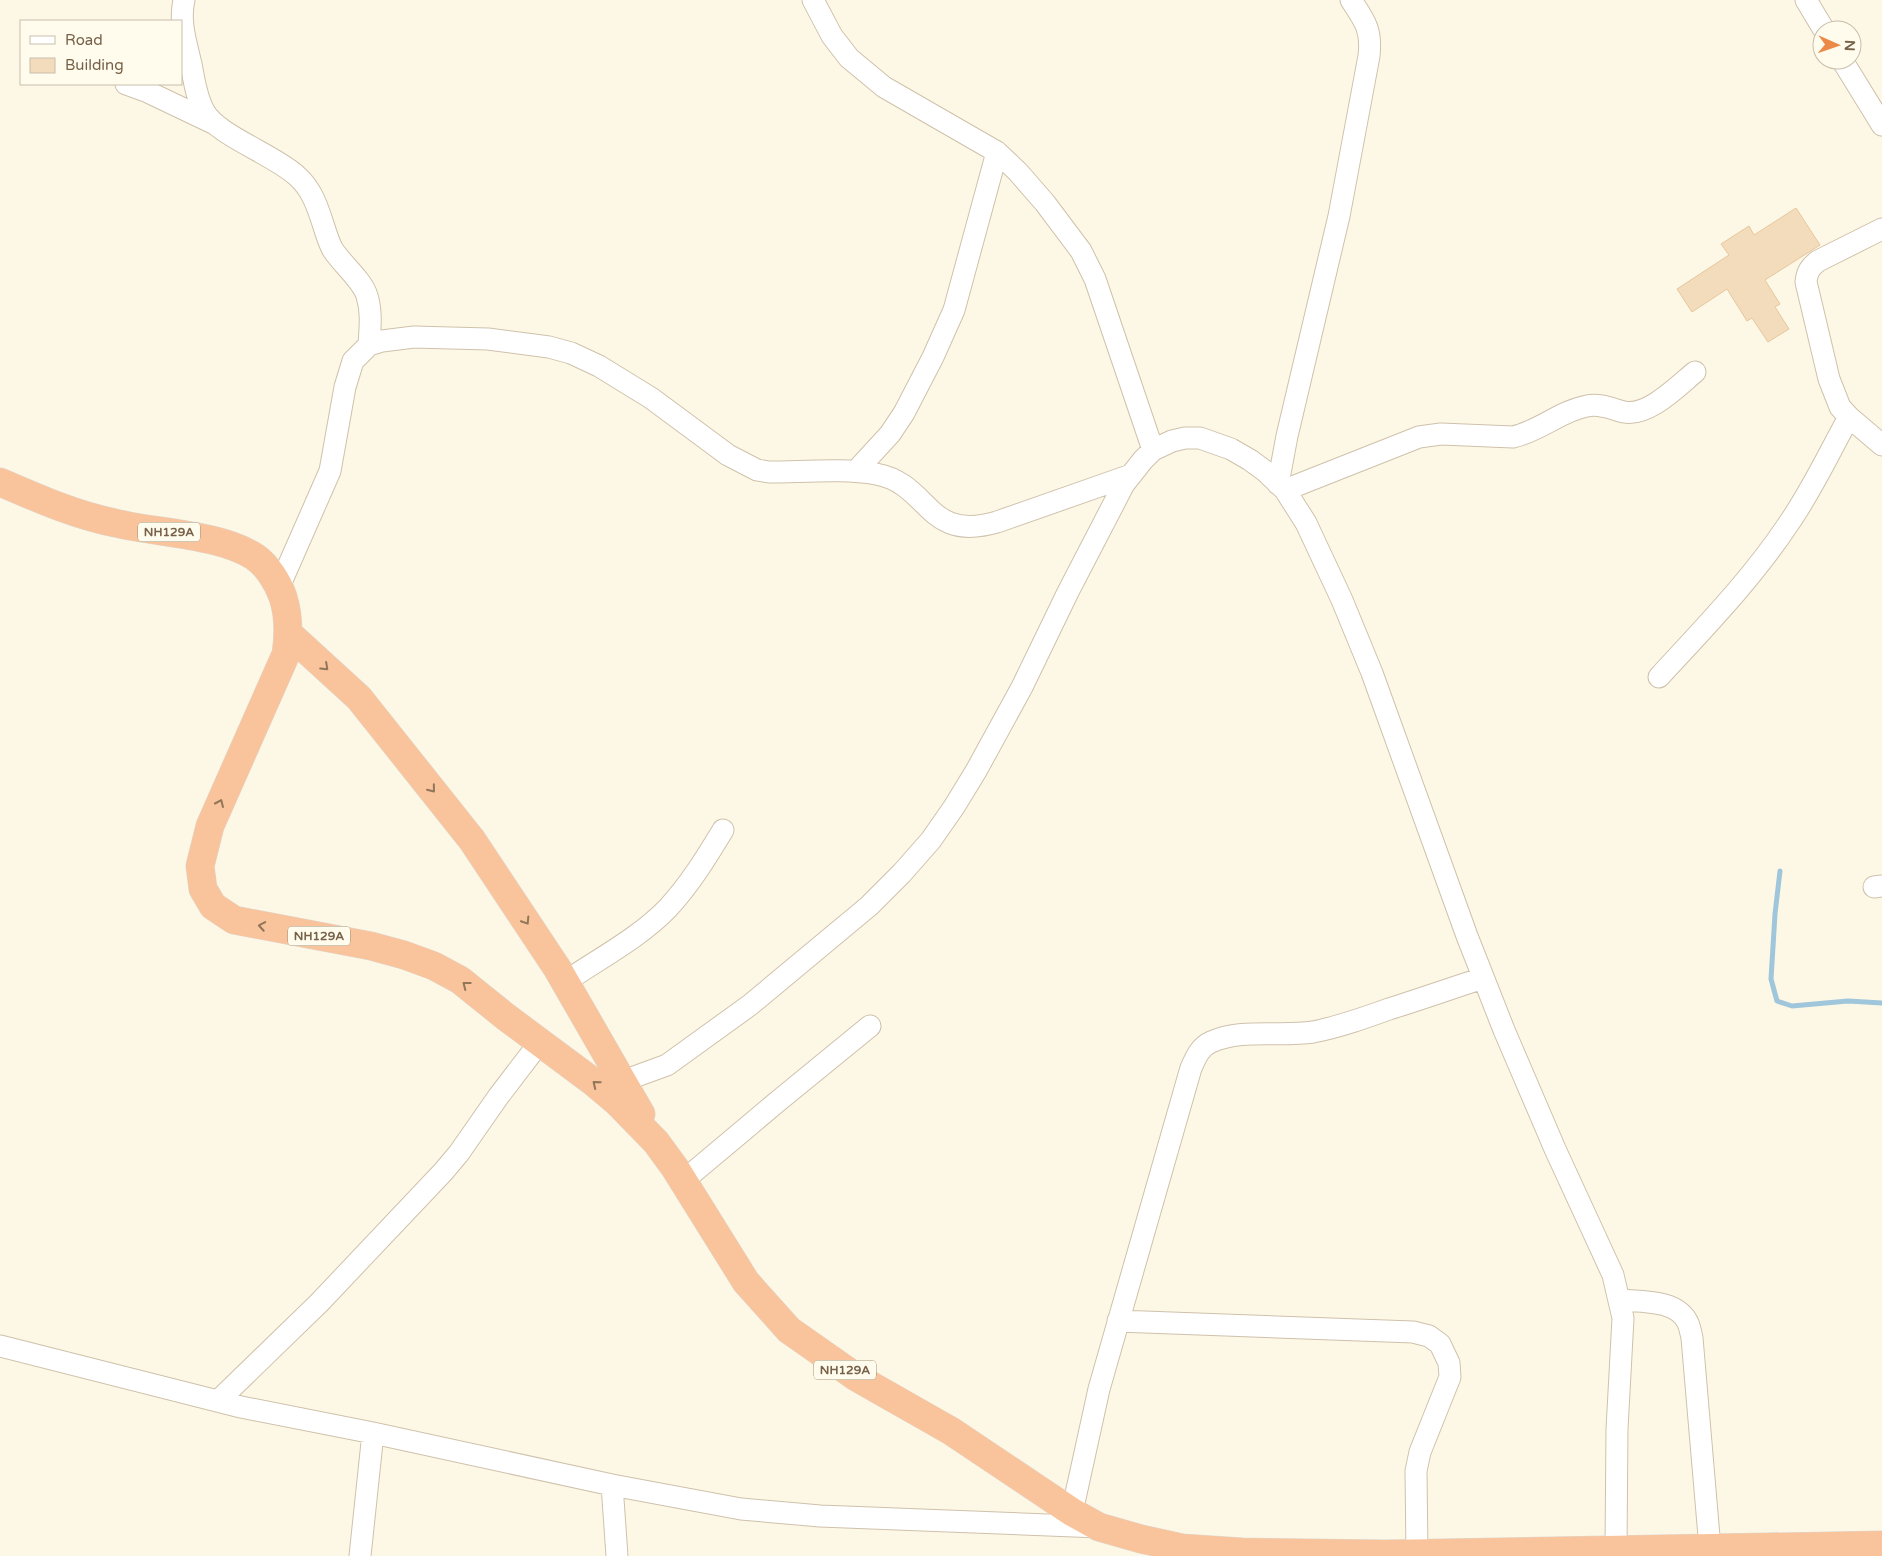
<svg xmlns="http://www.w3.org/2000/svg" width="1882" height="1556" font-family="'Varela Round',sans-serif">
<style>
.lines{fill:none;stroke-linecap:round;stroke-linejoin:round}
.stream{stroke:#9fc6da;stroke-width:5}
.building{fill:#f3dcbc;stroke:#e7c69c}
.minor-casing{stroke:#cfc1ab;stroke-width:23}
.highway-casing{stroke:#ded9d3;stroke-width:29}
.minor{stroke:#fff;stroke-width:21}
.highway{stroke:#f9c49b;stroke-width:28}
.oneway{stroke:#917659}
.labels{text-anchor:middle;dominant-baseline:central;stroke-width:5;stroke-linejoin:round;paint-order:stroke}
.shield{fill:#fffbed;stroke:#a0907a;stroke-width:1}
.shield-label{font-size:12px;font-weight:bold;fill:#776249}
</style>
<rect width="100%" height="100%" fill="#fdf8e6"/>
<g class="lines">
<path class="stream" d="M1780 871 1775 914 1771 979 1777 1001 1792 1006 1848 1001 1882 1003"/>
</g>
<path class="building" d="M1796 208 1820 245 1765 280 1780 304 1775 307 1789 329 1768 342 1752 318 1747 321 1727 289 1692 312 1677 289 1729 255 1721 244 1749 226 1754 235Z"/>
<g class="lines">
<g class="minor-casing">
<path id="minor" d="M184 0C179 22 186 42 191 64 194 79 196 97 204 111 216 135 275 155 297 176 314 191 319 212 326 233 328 239 330 245 333 250 342 264 363 281 367 296 372 312 370 328 369 345
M813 0 832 36 849 58 884 87 997 152 1018 172 1045 203 1081 251 1095 279 1153 450
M1806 0 1824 30
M1842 60 1882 125
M126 84 148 92 213 123
M1882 229 1818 261C1810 267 1807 272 1806 282L1829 379 1840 407 1849 417 1882 445
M856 471 890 434 904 413 933 357 954 310 997 152
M1278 484 1287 436 1339 216 1369 56C1372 30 1365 21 1351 0
M1285 490 1419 437 1441 434 1513 437C1540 431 1560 411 1587 406 1600 403 1612 409 1624 412 1648 417 1678 386 1695 372
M279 587 330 471 345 387 353 361 369 345 382 341 414 337 488 339 549 347 571 353 599 366 651 398 728 455 757 470 769 472C801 472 846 468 876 474 931 484 925 543 997 522L1131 475
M1659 677C1704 628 1752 579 1789 523 1812 490 1829 453 1849 417
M1874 887 1882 886
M565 982C600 958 639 938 668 908 690 884 706 858 723 830
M623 1081 667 1065 750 1005 869 906 902 873 931 840 954 807 976 771 1022 687 1068 592 1124 484 1143 460 1153 450 1172 441 1185 438H1200L1231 449 1250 460 1265 471 1285 490 1306 523 1342 600 1372 673 1467 936 1504 1030 1555 1149 1613 1275 1623 1318 1617 1429 1616 1550
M683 1181 777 1102 870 1026
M1620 1300C1641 1302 1677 1299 1688 1323 1690 1328 1691 1333 1692 1338L1710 1548
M1118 1321 1413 1332 1429 1336 1440 1344 1449 1363 1450 1377 1420 1452 1416 1471 1417 1553
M0 1346 241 1407 373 1433 612 1485 741 1509 820 1516 1099 1527
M218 1401 319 1303 443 1172 459 1153 498 1097 540 1042
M612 1485 617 1556
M1072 1512 1099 1389 1191 1068C1196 1057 1200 1047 1211 1042 1242 1028 1279 1037 1313 1032 1339 1027 1364 1018 1389 1009 1421 999 1452 988 1483 978
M360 1556 373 1433"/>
</g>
<g class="highway-casing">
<path id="highway" d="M0 482C37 498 75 515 115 523 156 533 220 534 255 557 268 566 278 583 283 597 289 616 289 634 286 654L210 826 200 866 203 889 213 906 234 920 371 946 404 955 434 966 460 980 506 1017 592 1081 617 1102 656 1142 675 1168 746 1282 789 1330 856 1377 951 1431 1072 1512 1099 1527 1141 1539 1182 1548 1242 1552 1385 1554 1882 1545
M289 634 359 698 472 840 557 968 641 1114"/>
</g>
<use href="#minor" class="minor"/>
<use href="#highway" class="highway"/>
</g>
<defs><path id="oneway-chevron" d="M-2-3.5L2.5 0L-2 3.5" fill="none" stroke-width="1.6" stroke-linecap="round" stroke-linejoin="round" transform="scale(1.25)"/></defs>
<g class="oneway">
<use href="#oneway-chevron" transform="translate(325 667) rotate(43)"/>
<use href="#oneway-chevron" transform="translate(432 789) rotate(51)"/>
<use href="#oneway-chevron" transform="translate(220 803) rotate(-66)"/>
<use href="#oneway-chevron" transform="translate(526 921) rotate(57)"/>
<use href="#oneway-chevron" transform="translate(262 926) rotate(-170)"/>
<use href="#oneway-chevron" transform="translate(466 985) rotate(-142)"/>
<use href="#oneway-chevron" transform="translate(596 1084) rotate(-141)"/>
</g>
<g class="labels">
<g class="shield">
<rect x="138" y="522.5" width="62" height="19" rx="4"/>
<rect x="288" y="926.5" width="62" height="19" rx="4"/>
<rect x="814" y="1360.5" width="62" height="19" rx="4"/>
</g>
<g class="shield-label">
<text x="169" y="532">NH129A</text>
<text x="319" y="936">NH129A</text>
<text x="845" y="1370">NH129A</text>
</g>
</g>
<rect x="20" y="20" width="162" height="65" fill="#fffbed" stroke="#c9beab"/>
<rect x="30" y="36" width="25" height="8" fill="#ffffff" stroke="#c9beab"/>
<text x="65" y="45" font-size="15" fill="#776249">Road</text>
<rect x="30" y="58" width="25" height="15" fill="#f3dcbc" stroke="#c9beab"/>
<text x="65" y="70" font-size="15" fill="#776249">Building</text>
<g transform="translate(1837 45) rotate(92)"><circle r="24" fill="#fffbed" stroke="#c9beab"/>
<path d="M0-4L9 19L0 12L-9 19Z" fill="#eb8947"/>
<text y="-8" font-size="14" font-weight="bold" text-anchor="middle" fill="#776249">N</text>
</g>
</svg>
